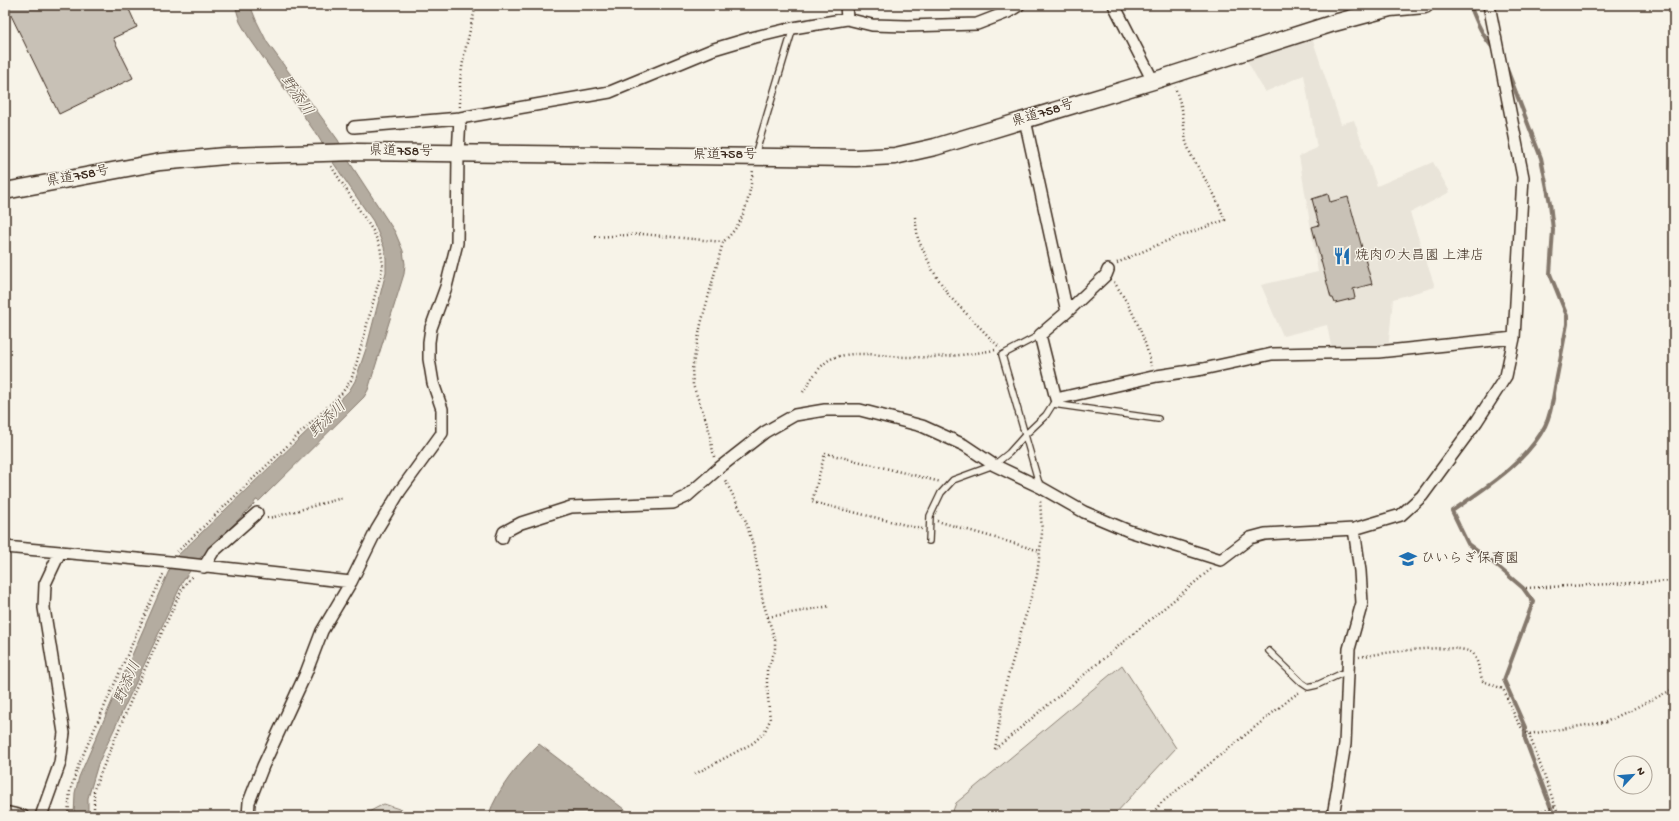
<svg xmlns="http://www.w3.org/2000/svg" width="1679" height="821" font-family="'Gochi Hand','Klee One',sans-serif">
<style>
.built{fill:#e9e4d9}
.green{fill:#dbd6cb;stroke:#8b8074}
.water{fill:#b4aca0;stroke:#84786c}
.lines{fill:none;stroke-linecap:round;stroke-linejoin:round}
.stream{stroke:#84786c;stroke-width:4}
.building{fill:#c8c1b6;stroke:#3b2a1e}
.lane-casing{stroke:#3b2a1e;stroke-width:8}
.street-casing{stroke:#3b2a1e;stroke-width:14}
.secondary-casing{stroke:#3b2a1e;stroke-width:19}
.path{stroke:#3b2a1e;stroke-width:2.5;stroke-dasharray:1 3;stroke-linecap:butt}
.lane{stroke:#f7f3e8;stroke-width:5.5}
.street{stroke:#f7f3e8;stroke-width:11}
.secondary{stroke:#f7f3e8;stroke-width:16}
.labels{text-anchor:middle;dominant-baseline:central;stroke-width:3;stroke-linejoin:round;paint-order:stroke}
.street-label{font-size:14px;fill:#3b2a1e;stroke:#f7f3e8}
.poi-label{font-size:14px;fill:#3b2a1e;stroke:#f7f3e8;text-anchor:start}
.water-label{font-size:15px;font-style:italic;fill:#5f5145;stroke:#f7f3e8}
</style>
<rect width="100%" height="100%" fill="#f7f3e8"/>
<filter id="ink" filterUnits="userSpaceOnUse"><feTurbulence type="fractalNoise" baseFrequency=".025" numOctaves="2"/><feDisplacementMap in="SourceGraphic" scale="8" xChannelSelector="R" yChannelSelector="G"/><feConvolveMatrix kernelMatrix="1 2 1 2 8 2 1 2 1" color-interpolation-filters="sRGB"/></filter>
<g filter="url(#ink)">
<path class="built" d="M1312 38 1341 124 1354 120 1377 186 1433 162 1450 192 1410 213 1435 287 1393 299 1388 350 1332 351 1327 325 1283 336 1261 285 1318 272 1299 156 1317 148 1304 75 1265 92 1246 59Z"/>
<path class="green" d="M1122 665 1176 748 1115 814 1116 816H951L956 803Z
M384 804 420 816H361Z"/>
<path class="water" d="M235 5H250L256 20 267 42 338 140 350 163 395 232 403 251 405 264 404 274 368 390 364 397 259 501 256 500 254 503V504L197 561 183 581 98 764 88 798V816H74L75 793 79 777 174 559 349 391 355 381 367 346 386 272V258L384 247 373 221 332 161 319 138 248 36 240 22Z
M539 744 633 816H488C499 787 517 765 539 744Z"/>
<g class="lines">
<path class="stream" d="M1470 5C1476 20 1483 38 1495 50
M1507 69 1541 158 1550 203 1553 230 1550 274 1567 316V324C1563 345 1559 366 1555 387 1553 400 1551 414 1545 426 1526 463 1485 488 1452 511L1468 544 1496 565 1523 588 1533 602 1504 680 1525 727V739L1554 816"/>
</g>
<path class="building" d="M6 5H127L137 27 113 38 133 78 59 114Z
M1328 194 1330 202 1348 197 1372 284 1353 289 1355 298 1335 303 1333 298H1331L1312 227 1319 225 1312 199Z"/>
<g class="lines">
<g class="lane-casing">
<path id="lane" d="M755 155 793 28
M1053 404 1158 419
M1040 487 1002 355 1040 335
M929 541 930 516 941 493 953 480 994 465 1009 453 1026 434 1046 415 1056 399
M1269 651 1302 683 1308 687 1317 685 1347 671"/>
</g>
<g class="street-casing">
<path id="street" d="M846 5 847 19
M1114 5 1153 81
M1025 120 1067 312 1040 335 1056 399 1157 376 1203 369 1272 354 1378 352 1514 338
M354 127 460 118 610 92 714 49 751 38 793 28 847 19 872 25 907 26 977 24 1008 12 1019 5
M1067 312 1106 275 1108 270
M502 538 504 532 521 523 571 507 673 503 686 497 719 468 765 432 795 415 825 410H860L922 426 964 445 994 465 1040 487 1084 512 1129 531 1221 560 1250 538 1265 534 1354 529 1401 515 1422 496 1477 421 1506 376 1514 338 1523 177 1489 5
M5 547 170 562 351 582
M204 567 213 552 257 513
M5 812 23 816
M41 816 60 763 64 733 44 608 45 584 60 552
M248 816 249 802 263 766 306 673 322 631 351 582 377 529 400 491 442 433V409L433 383 429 359V342L431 328 446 287 457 243 458 154 460 118
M1333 816 1345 744 1349 649 1362 603 1360 571 1354 529"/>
</g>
<g class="secondary-casing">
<path id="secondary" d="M5 191 160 162 225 156 356 152 856 158 895 156 935 147 1153 81 1334 23 1390 8 1425 5"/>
</g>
<path class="path" d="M460 107V81L464 55 476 5
M915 217 918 239 933 271 950 297 1000 348
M595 237 642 234 723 242
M1117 263 1164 242 1225 220 1215 196 1191 155 1186 142 1182 109 1175 87
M1114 282C1131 307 1145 335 1151 366
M803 392C810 381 822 360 836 357 860 350 885 357 909 357 938 358 967 355 995 350
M714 457 708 426 693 385 692 369 701 324 723 242C746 222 749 198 753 170
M267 518 274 517 342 498
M937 521 1040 551
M922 529 812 502 825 453 941 482
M177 552 342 393 351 380 356 365 383 266 380 246 373 231 331 166
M1526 588 1674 581
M768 617 830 606
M1359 657C1377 654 1465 640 1474 655 1479 663 1479 673 1483 681L1503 689C1509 700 1518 730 1529 734L1606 722 1674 689
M1529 734 1559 816
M995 749 1211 569
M995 749 1005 687 1037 576 1042 533 1040 499
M695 774 753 743 764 733 770 720 767 686V670L775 651V640L763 602 754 548 745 519 724 478
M68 816 70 791 79 764 164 572
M94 816V789L137 686 183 587 193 575
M1151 816 1160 804 1291 698 1301 691
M1527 816 1556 806"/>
<use href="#lane" class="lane"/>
<use href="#street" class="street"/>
<use href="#secondary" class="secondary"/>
</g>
</g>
<defs>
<g id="restaurant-bare" transform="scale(1.38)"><path d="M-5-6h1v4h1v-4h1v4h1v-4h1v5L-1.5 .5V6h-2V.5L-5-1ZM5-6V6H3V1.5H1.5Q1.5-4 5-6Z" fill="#1f6fb2" stroke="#f7f3e8" stroke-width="2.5" paint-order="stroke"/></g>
<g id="school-bare" transform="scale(1.38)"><path d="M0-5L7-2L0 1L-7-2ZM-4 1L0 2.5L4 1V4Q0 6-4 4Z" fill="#1f6fb2" stroke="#f7f3e8" stroke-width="2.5" paint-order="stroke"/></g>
</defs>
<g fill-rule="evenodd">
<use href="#restaurant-bare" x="1342" y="256"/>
<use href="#school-bare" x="1408" y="559"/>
</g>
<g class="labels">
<g class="street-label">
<text transform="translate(1043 114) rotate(-17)">県道758号</text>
<text transform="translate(401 152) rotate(1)">県道758号</text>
<text x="725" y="155">県道758号</text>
<text transform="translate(78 177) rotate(-11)">県道758号</text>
</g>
<g class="poi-label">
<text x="1355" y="256">焼肉の大昌園 上津店</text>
<text x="1421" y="559">ひいらぎ保育園</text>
</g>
<g class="water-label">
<text transform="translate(296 96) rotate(56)">野添川</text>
<text transform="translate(328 420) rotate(-44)">野添川</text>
<text transform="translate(128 683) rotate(-66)">野添川</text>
</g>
</g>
<rect width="1679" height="821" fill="none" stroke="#f7f3e8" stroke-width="20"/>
<rect x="10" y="10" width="1659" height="801" fill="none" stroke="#3b2a1e" stroke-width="1.5" filter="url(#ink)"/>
<g transform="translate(1633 775) rotate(64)"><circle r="19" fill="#f7f3e8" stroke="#aca397"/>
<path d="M0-3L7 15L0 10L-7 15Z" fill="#1f6fb2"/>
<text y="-6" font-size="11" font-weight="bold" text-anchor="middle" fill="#3b2a1e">N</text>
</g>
</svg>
